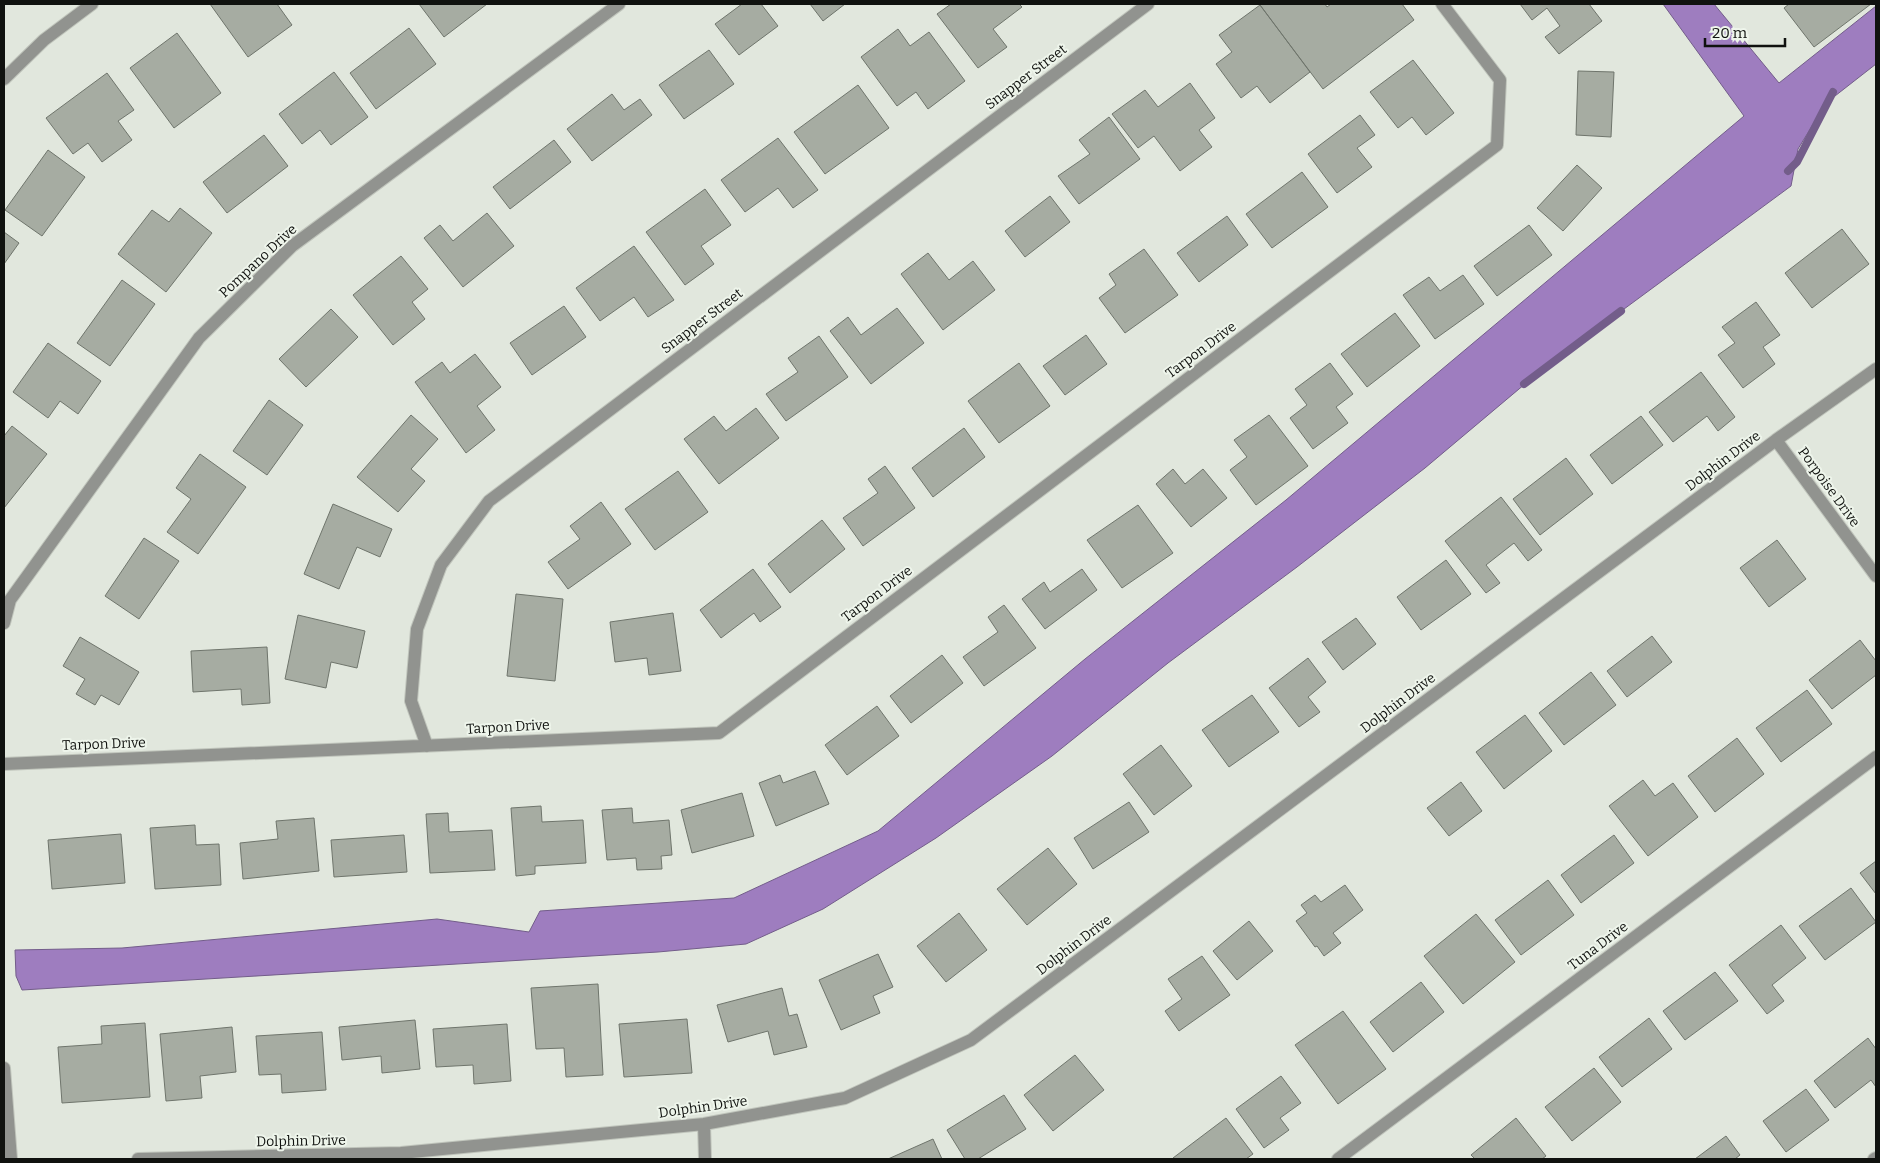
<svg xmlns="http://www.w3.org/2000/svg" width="1880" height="1163" font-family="Bitter,serif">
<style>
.water{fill:#9e7dbf;stroke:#735d8a}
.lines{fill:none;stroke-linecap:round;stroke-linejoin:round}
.stream{stroke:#735d8a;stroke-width:8}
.building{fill:#a6aca2;stroke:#6f756c}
.street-casing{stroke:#c0c5bc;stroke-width:14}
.street{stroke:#91938f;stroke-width:12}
.labels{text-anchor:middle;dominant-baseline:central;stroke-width:4;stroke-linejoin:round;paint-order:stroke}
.street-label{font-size:14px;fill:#10120f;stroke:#eef5eb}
</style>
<rect width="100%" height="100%" fill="#e1e7dd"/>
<path class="water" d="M1663 4H1714L1779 83 1876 6V64L1826 103 1798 149 1791 186 1544 368 1425 468 1297 567 1168 663 1052 756 936 838 823 909 746 944 658 952 22 990 16 976 15 950 122 948 437 919 529 932 540 911 734 898 878 831 1085 659 1286 500 1744 116Z"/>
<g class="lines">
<path class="stream" d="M1788 171 1797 162 1833 92
M1524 384 1621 311"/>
</g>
<path class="building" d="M210 4H277L292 25 248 57Z
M419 4H487L444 37Z
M742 4H761L778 26 739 55 715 24Z
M810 4H845L823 21Z
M951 4H1019L1022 7 993 29 1007 47 978 68 937 14Z
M1261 4H1325L1327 7 1331 4H1402L1414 20 1323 89 1260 5Z
M1520 4H1589L1602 21 1559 54 1545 37 1560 26 1547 8 1532 20Z
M1789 4H1871L1814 47 1784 8Z
M1260 5 1310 72 1270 103 1257 86 1241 98 1216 64 1232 52 1219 35Z
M409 28 436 64 376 109 350 73Z
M898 29 910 46 929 32 965 81 928 109 916 92 897 106 861 57Z
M177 33 221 93 174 128 130 68Z
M709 50 734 84 684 119 659 85Z
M1413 60 1454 113 1426 135 1412 117 1398 128 1370 92Z
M1578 71 1614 72 1611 137 1576 135Z
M334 72 368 117 331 145 320 130 302 144 279 114Z
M107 73 134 110 118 121 132 140 102 162 88 143 73 154 46 118Z
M1190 83 1215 118 1199 130 1212 147 1180 171 1154 136 1138 148 1112 114 1145 90 1158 107Z
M858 85 889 128 825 174 794 132Z
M612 94 624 110 640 99 652 115 592 161 567 129Z
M1360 115 1375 135 1357 148 1372 167 1337 193 1308 154Z
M1109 117 1140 159 1079 204 1058 176 1090 154 1079 140Z
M264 135 288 166 227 213 203 182Z
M778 138 818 190 793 208 778 188 745 212 721 180Z
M554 140 571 162 510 209 493 187Z
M48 150 85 177 42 236 5 210Z
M1577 165 1602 188 1563 231 1537 208Z
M1302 172 1328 207 1272 248 1246 214Z
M705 189 731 225 701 246 714 264 685 285 646 232Z
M1050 196 1070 222 1025 257 1005 231Z
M180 208 212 233 166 292 118 254 152 210 169 222Z
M487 213 514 246 463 287 424 238 440 225 453 241Z
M1227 216 1248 245 1199 282 1177 253Z
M1529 225 1552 255 1497 296 1474 266Z
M1842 229 1869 264 1812 308 1785 273Z
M4 232 19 243 4 264Z
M634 246 674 300 648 317 634 297 600 321 576 288Z
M1144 249 1178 295 1125 333 1099 298 1116 285 1109 274Z
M928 253 949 280 973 261 995 290 943 330 901 274Z
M401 256 428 289 412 302 425 319 393 345 353 295Z
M1463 275 1484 304 1435 339 1403 295 1429 277 1440 291Z
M122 280 155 304 110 366 77 343Z
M1756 302 1780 335 1763 347 1775 364 1743 388 1718 355 1735 343 1722 327Z
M564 306 586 337 532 375 510 343Z
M897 308 924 343 871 384 830 331 848 317 861 335Z
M331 309 358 337 306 387 279 359Z
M1395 313 1420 346 1367 387 1341 354Z
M1086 335 1107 364 1065 395 1043 366Z
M819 336 848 377 786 421 766 394 798 372 788 358Z
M48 343 101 381 78 414 60 401 48 418 13 392Z
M475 354 501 387 477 406 495 430 466 453 415 382 442 362 450 373Z
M1019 363 1050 406 999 443 968 401Z
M1330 363 1353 394 1336 407 1348 423 1313 449 1290 418 1307 405 1295 389Z
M1701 372 1735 417 1718 431 1707 416 1673 442 1649 412Z
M269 400 303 425 267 475 233 451Z
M756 408 779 438 719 484 684 439 714 416 726 431Z
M411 415 438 439 411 469 425 481 398 512 357 477Z
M1269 415 1308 466 1256 505 1230 470 1247 457 1234 440Z
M1641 416 1663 445 1612 484 1590 455Z
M12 426 47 454 4 508V436Z
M964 428 985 457 933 497 912 468Z
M200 454 246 487 198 554 167 532 191 499 176 488Z
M1566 458 1593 494 1540 535 1513 499Z
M885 466 915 508 863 546 843 518 878 493 868 479Z
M1173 469 1185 484 1203 469 1227 498 1191 527 1156 484Z
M678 471 708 512 655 550 625 509Z
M1501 497 1542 550 1528 561 1514 543 1486 565 1500 583 1486 593 1445 541Z
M601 502 631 544 568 589 548 562 580 539 570 526Z
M333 504 392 529 380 557 357 547 339 589 304 574Z
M1138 505 1173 553 1122 588 1087 540Z
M822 520 845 549 790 593 768 564Z
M144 538 179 561 139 619 105 596Z
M1777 540 1806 579 1769 607 1740 568Z
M1446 560 1471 594 1421 630 1397 597Z
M753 569 781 607 760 622 754 613 721 638 700 610Z
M1082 569 1097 590 1045 629 1022 599 1044 582 1050 592Z
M516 594 563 599 555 681 507 676Z
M1004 605 1036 648 984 686 963 657 998 632 988 617Z
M673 613 681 671 649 675 647 658 615 662 610 622Z
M298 615 365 631 357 668 331 662 326 688 285 679Z
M1356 618 1376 644 1343 670 1322 642Z
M1652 636 1672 662 1627 697 1607 671Z
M80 637 139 672 119 705 101 695 95 705 76 694 85 679 63 666Z
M1860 640 1876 661V675L1832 709 1809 680Z
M267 647 270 703 242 705 241 689 193 692 191 651Z
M942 655 963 683 911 723 890 696Z
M1308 658 1326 682 1308 697 1320 712 1299 727 1269 688Z
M1591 672 1616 705 1564 745 1539 713Z
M1807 690 1832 724 1781 762 1756 728Z
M1252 695 1279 732 1229 767 1202 730Z
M877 706 899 736 847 775 825 745Z
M1525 715 1552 751 1504 789 1476 752Z
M1737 738 1764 774 1715 812 1688 776Z
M1161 745 1192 786 1154 815 1123 774Z
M815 771 829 804 776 826 759 783 780 775 783 783Z
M1643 780 1655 796 1673 783 1698 817 1648 856 1609 806Z
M1461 782 1482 811 1449 836 1427 808Z
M742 793 754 836 692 853 681 810Z
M1129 802 1149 832 1093 869 1074 838Z
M541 806 542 822 583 820 586 863 535 866V874L516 876 511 808Z
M632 808 633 823 669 820 672 855 661 856 662 869 637 870 636 858 607 860 602 810Z
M448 813 449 832 492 830 495 870 430 873 426 814Z
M314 818 319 871 243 879 240 843 278 839 276 821Z
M195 825 196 845 219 844 221 885 155 889 150 828Z
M121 834 125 883 52 889 48 840Z
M404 835 407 872 334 877 331 840Z
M1614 835 1634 863 1581 903 1561 875Z
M1048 848 1077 884 1027 925 997 889Z
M1876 861V894L1860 873Z
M1548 880 1574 915 1521 955 1495 920Z
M1345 885 1363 910 1333 933 1341 943 1324 956 1317 946 1315 947 1296 921 1307 913 1301 905 1315 895 1321 902Z
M1851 888 1876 922 1825 960 1799 926Z
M959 913 987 950 946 982 917 946Z
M1476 914 1515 962 1463 1004 1424 956Z
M1249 921 1273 951 1237 980 1213 951Z
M1781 925 1806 958 1772 985 1784 1001 1767 1014 1729 965Z
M878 954 893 987 873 996 880 1013 841 1030 819 980Z
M1202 956 1230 995 1179 1031 1165 1011 1182 999 1168 979Z
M1715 972 1738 1001 1685 1040 1663 1011Z
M1421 982 1444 1012 1393 1052 1370 1022Z
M598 984 603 1075 566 1077 564 1048 536 1049 531 988Z
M782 988 789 1016 797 1014 807 1047 774 1055 768 1031 728 1042 717 1005Z
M1343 1011 1386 1069 1338 1104 1295 1045Z
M1649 1018 1672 1049 1622 1087 1599 1057Z
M687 1019 692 1073 624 1077 619 1024Z
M415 1020 420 1069 382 1073 381 1056 342 1060 339 1027Z
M145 1023 150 1097 62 1103 58 1047 102 1044 101 1026Z
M507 1024 511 1081 474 1084 473 1065 436 1067 433 1029Z
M232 1027 236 1072 200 1076 202 1098 166 1101 160 1034Z
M322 1032 326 1090 282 1093 281 1074 259 1075 256 1036Z
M1868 1038 1876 1049V1087L1871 1080 1835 1108 1814 1081Z
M1075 1055 1104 1090 1053 1131 1024 1095Z
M1594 1068 1621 1102 1572 1141 1545 1107Z
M1281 1076 1301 1103 1280 1118 1289 1130 1264 1148 1236 1109Z
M1806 1089 1829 1120 1786 1152 1763 1121Z
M1004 1095 1026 1129 978 1159H965L947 1130Z
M1226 1118 1253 1154 1246 1159H1174L1173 1158Z
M1516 1118 1546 1156 1542 1159H1475L1471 1155Z
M1726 1136 1740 1155 1735 1159H1695Z
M933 1139 942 1159H888Z"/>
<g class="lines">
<g class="street-casing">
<path id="street" d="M4 79 44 40 92 4
M1776 440 1876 576
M4 623 10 600 199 338 292 246 619 4
M427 746 411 701 417 629 441 565 489 501 1148 4
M4 764 719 733 1497 145 1500 80 1442 4
M4 1068 11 1159
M704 1124 705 1159
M138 1159 401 1153 704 1124 845 1098 971 1040 1776 440 1876 369
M1338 1159 1876 757
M1874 1159 1876 1158"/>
</g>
<use href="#street" class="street"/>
</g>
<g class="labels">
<g class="street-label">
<text transform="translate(1026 77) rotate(-37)">Snapper Street</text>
<text transform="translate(258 261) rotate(-43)">Pompano Drive</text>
<text transform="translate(702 321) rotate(-37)">Snapper Street</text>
<text transform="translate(1201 350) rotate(-37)">Tarpon Drive</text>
<text transform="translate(1723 461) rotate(-37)">Dolphin Drive</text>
<text transform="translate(1829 487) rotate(54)">Porpoise Drive</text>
<text transform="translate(877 594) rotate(-37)">Tarpon Drive</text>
<text transform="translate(1398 703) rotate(-37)">Dolphin Drive</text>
<text transform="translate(508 727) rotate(-3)">Tarpon Drive</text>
<text transform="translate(104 744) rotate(-2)">Tarpon Drive</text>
<text transform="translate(1074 945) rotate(-37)">Dolphin Drive</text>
<text transform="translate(1598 946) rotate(-37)">Tuna Drive</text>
<text transform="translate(703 1107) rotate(-8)">Dolphin Drive</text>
<text transform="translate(301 1141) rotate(-1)">Dolphin Drive</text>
</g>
</g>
<rect width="1880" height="1163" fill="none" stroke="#10120f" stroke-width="10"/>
<path d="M1705 38v8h80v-8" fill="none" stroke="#10120f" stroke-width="2.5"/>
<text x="1712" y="38" font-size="15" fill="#10120f" stroke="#eef5eb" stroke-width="4" paint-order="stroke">20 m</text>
</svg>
